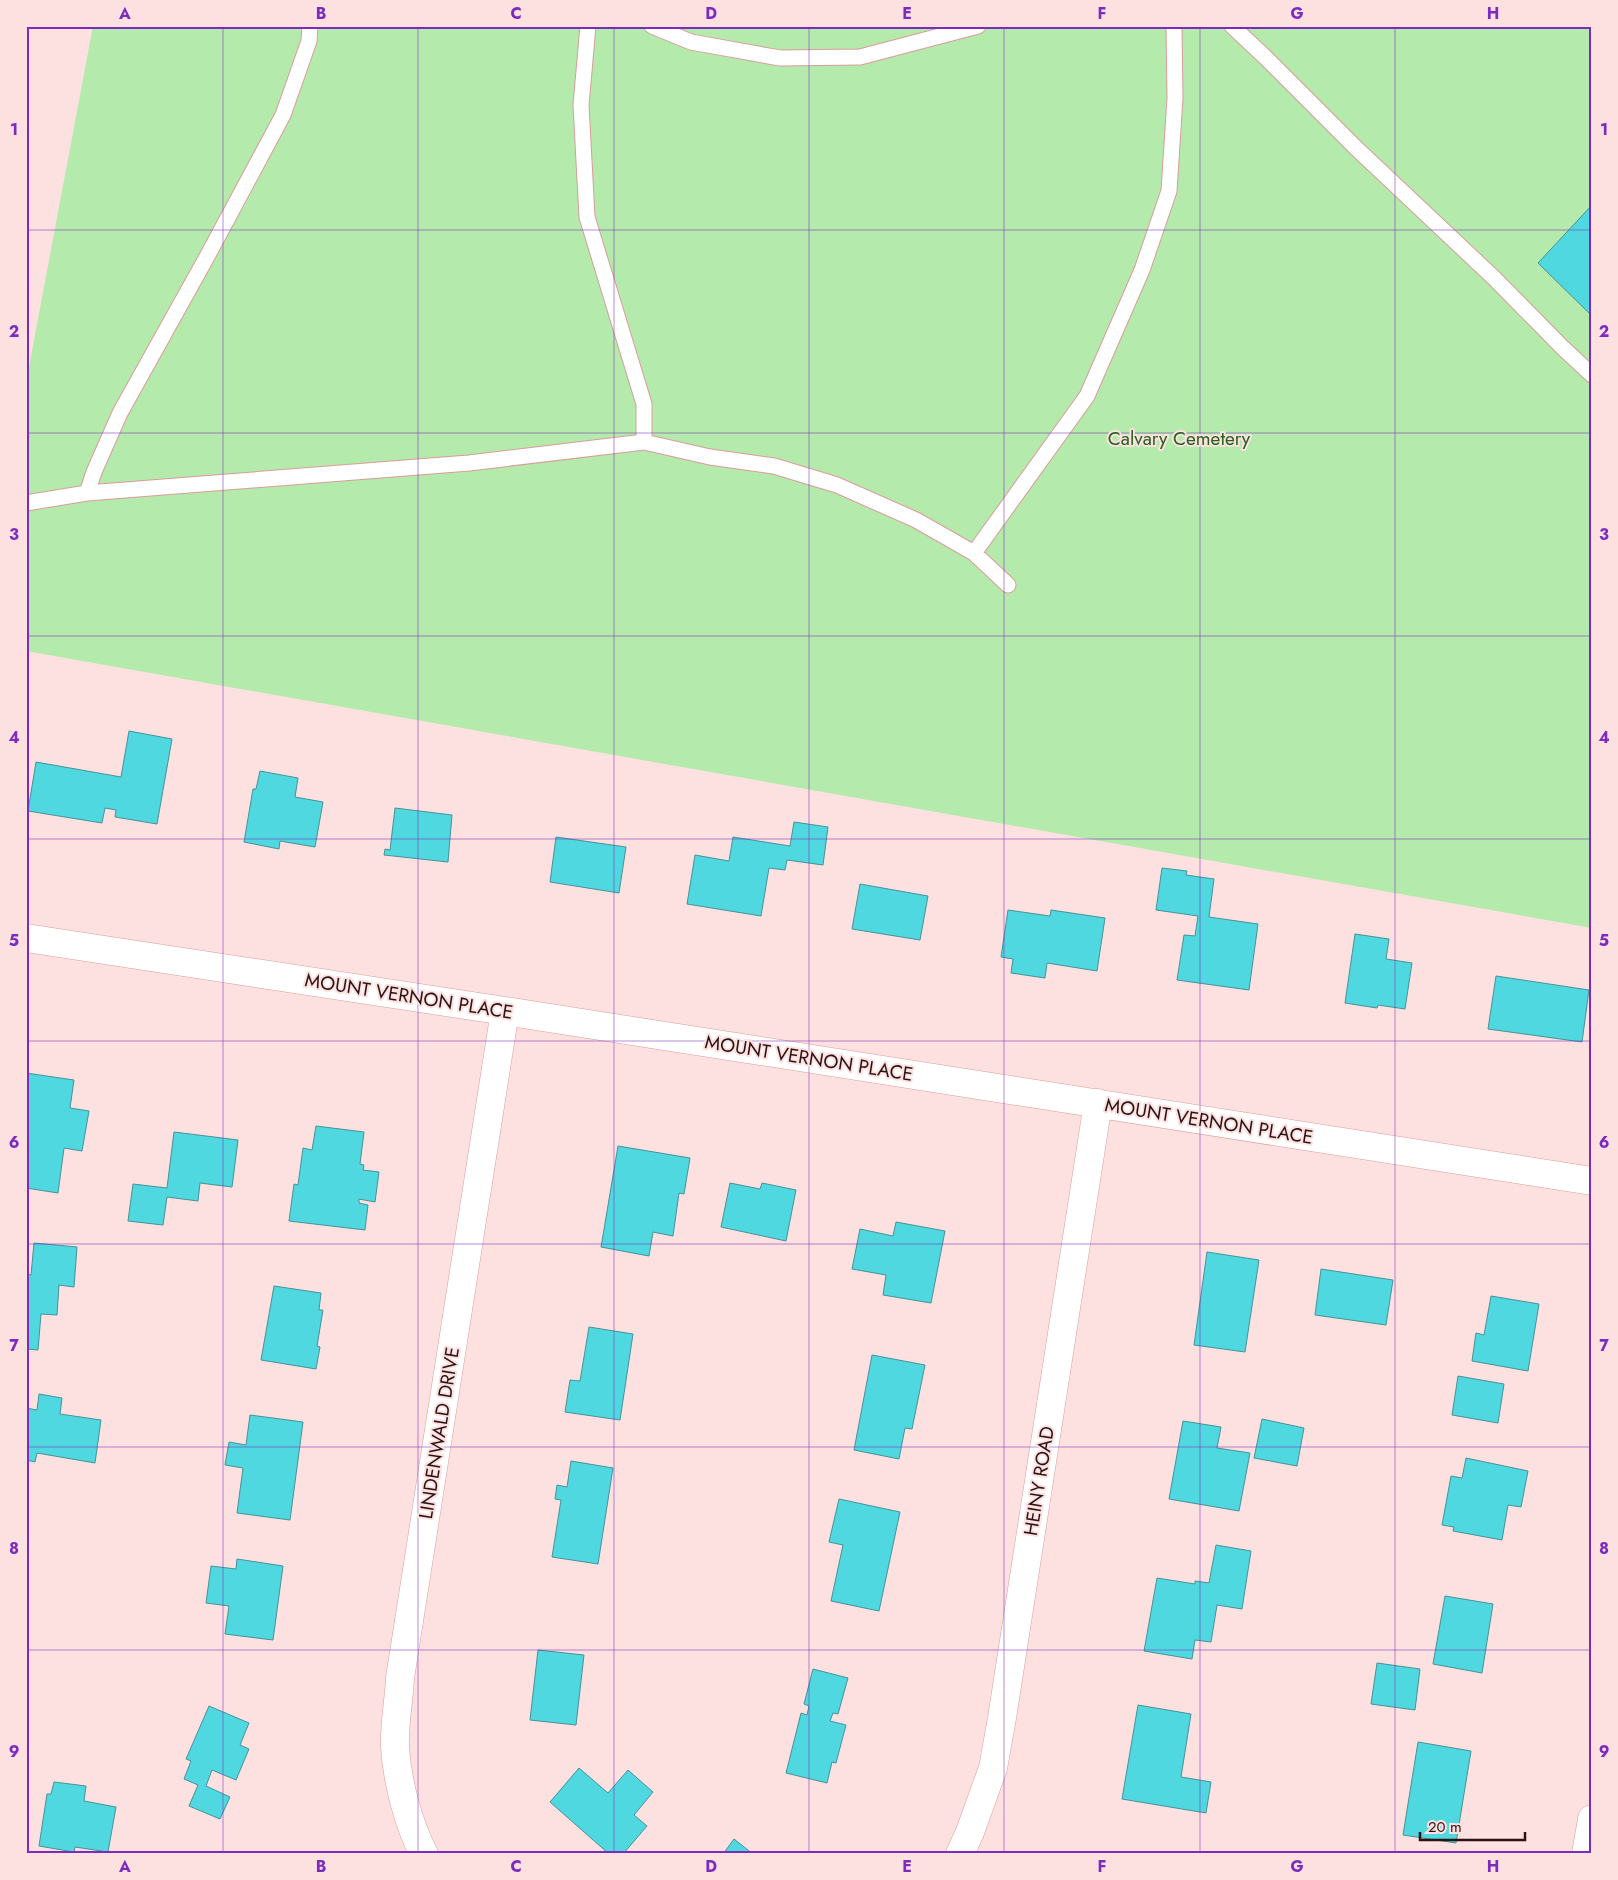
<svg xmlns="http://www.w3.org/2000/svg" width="1618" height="1880" font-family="Jost,sans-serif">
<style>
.green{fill:#b4eaab}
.building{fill:#50d8e0;stroke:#459297}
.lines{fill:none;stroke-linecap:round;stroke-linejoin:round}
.lane-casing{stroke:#db9c9a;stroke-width:17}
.street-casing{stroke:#db9c9a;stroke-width:29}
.lane{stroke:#fff;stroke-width:15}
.street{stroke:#fff;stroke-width:28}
.grid{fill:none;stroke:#7b2cbf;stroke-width:1;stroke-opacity:0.55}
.labels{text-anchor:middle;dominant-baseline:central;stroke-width:4;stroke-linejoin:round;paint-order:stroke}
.park-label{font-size:19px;fill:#25601c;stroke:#fde1e0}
.street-label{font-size:19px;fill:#2b1313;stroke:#fde1e0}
.neatline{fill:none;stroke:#7b2cbf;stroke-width:2}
.grid-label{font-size:16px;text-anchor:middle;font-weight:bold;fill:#7b2cbf}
</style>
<rect width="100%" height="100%" fill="#fde1e0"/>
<path class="green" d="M93 26H1592V928L26 651V383Z"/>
<path class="building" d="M1592 205V316L1538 263Z
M129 731 172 739 157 824 115 817 116 810 105 808 102 823 28 811 36 762 121 777Z
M260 771 298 778 295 797 323 802 315 847 280 841 279 849 244 842 253 789H256Z
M395 808 452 815 448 862 384 855 385 849 390 850Z
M794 822 828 827 823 865 787 860 785 870 769 868 761 916 687 904 695 855 729 861 733 837 790 846Z
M556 837 626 847 619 893 550 882Z
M1162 868 1187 871 1186 875 1214 879 1209 917 1258 924 1249 990 1177 980 1184 935 1195 936 1198 916 1156 910Z
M860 884 928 896 920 940 852 929Z
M1008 910 1050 916 1051 910 1105 918 1097 971 1047 963 1045 978 1011 973 1013 959 1001 957Z
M1355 934 1389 939 1386 959 1412 963 1405 1009 1378 1005 1377 1008 1345 1003Z
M1496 976 1589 990 1582 1042 1488 1029Z
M26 1073 74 1080 70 1108 89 1111 82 1151 64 1148 58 1193 26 1188Z
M316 1126 364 1132 360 1164 364 1165 363 1170 379 1172 375 1202 359 1199V1203L368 1205 365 1230 289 1221 294 1184 298 1185 303 1148 312 1150Z
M174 1132 238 1140 232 1187 200 1183 198 1201 167 1197 163 1225 128 1221 133 1184 167 1188Z
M618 1146 690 1158 684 1194 679 1193 673 1236 653 1232 649 1256 601 1247Z
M730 1183 760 1189 762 1183 796 1190 786 1241 721 1227Z
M896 1222 945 1231 931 1303 883 1295 886 1275 852 1269 860 1229 893 1236Z
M34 1243 77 1247 74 1287 59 1285 57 1315 41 1314 38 1350 26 1349V1274L31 1275Z
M1207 1252 1259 1260 1245 1352 1194 1345Z
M1321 1269 1393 1280 1386 1325 1315 1315Z
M274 1286 321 1293 319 1310H323L317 1346 320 1347 316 1369 261 1360Z
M1491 1296 1539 1304 1528 1371 1472 1361 1476 1333 1484 1335Z
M589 1327 633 1334 620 1420 565 1412 570 1380 580 1381Z
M872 1355 925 1365 912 1429 905 1428 899 1459 854 1450Z
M1458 1376 1504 1384 1498 1423 1452 1415Z
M39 1394 62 1398 60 1414 101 1420 95 1463 37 1453 35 1462 26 1460V1408L37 1410Z
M250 1415 303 1422 290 1520 237 1513 243 1468 225 1465 229 1442 246 1445Z
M1262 1419 1304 1428 1297 1466 1254 1458Z
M1183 1421 1221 1427 1217 1448 1250 1453 1239 1511 1169 1499Z
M1466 1458 1528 1471 1521 1507 1508 1505 1502 1540 1453 1531 1454 1527 1442 1525 1451 1476 1462 1478Z
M571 1461 613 1468 598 1564 552 1557 561 1500 555 1499 557 1485 567 1487Z
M839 1499 900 1512 879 1611 831 1601 843 1545 829 1542Z
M1216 1545 1251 1551 1242 1609 1217 1605 1211 1642 1195 1640 1192 1659 1144 1651 1157 1578 1195 1584V1581L1209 1583Z
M237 1559 283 1566 273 1640 225 1634 229 1606 206 1603 211 1566 236 1569Z
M1445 1596 1493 1604 1482 1673 1433 1664Z
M538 1650 584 1655 576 1725 530 1720Z
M1377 1663 1420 1669 1415 1710 1371 1704Z
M813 1669 848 1678 838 1714 833 1713 830 1721 846 1725 836 1763 832 1762 827 1783 786 1773 801 1713 807 1715 809 1706 804 1704Z
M1138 1705 1191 1714 1181 1777 1211 1782 1206 1813 1122 1799Z
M209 1706 249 1723 240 1745 249 1749 236 1780 212 1770 206 1786 230 1797 220 1819 189 1806 198 1785 184 1779 191 1761 186 1759Z
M1418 1742 1471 1751 1456 1843 1403 1835Z
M579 1768 608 1793 628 1770 653 1792 634 1815 647 1826 623 1854H609L550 1802Z
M54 1782 86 1786 84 1801 116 1807 108 1852 75 1847 74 1852 39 1846 47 1794H51Z
M734 1839 753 1854H723Z"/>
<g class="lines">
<g class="lane-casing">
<path id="lane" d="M588 26 581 105 587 217 644 404V442
M652 26 691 42 780 58 860 57 978 26
M1232 26 1265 57 1356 148 1494 278 1563 348 1592 375
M87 493 94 472 120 413 209 253 283 115 309 41 310 26
M26 503 87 493 469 463 644 442 710 457 774 466 837 485 916 520 974 553 1008 585
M974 553 1087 396 1142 270 1169 191 1175 98 1174 26"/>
</g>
<g class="street-casing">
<path id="street" d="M26 938 505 1011 1592 1181
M424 1854C408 1824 397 1780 395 1747 394 1724 399 1701 400 1678L505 1011
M960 1854 970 1832 993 1768 1002 1718 1098 1103
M1586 1854 1592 1819"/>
</g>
<use href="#lane" class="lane"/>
<use href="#street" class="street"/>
</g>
<path class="grid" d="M223 26V1854M418 26V1854M614 26V1854M809 26V1854M1004 26V1854M1200 26V1854M1395 26V1854M26 230H1592M26 433H1592M26 636H1592M26 839H1592M26 1041H1592M26 1244H1592M26 1447H1592M26 1650H1592"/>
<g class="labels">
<g class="park-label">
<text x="1179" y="438">Calvary Cemetery</text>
</g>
<g class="street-label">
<text transform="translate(409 996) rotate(9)">MOUNT VERNON PLACE</text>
<text transform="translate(809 1058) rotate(9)">MOUNT VERNON PLACE</text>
<text transform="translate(1209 1121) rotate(9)">MOUNT VERNON PLACE</text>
<text transform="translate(439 1433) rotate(-81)">LINDENWALD DRIVE</text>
<text transform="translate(1039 1481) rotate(-81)">HEINY ROAD</text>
</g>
</g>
<rect width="1618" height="1880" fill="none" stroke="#fde1e0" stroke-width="55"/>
<path d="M1420 1832v8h105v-8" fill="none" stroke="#2b1313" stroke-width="2.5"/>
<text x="1428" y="1832" font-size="15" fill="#2b1313" stroke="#fde1e0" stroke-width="4" paint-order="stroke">20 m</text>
<rect x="28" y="28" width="1562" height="1824" class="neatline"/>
<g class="grid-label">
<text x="125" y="19">A</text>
<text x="321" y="19">B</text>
<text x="516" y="19">C</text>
<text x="711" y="19">D</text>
<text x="907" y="19">E</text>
<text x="1102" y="19">F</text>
<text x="1297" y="19">G</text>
<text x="1493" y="19">H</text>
<text x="14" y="135">1</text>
<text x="1604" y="135">1</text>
<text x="14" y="337">2</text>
<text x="1604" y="337">2</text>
<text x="14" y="540">3</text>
<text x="1604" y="540">3</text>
<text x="14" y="743">4</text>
<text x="1604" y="743">4</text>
<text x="14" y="946">5</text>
<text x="1604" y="946">5</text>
<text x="14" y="1148">6</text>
<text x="1604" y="1148">6</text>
<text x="14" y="1351">7</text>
<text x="1604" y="1351">7</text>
<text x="14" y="1554">8</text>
<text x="1604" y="1554">8</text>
<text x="14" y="1757">9</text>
<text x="1604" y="1757">9</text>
<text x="125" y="1872">A</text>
<text x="321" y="1872">B</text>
<text x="516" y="1872">C</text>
<text x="711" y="1872">D</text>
<text x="907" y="1872">E</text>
<text x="1102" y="1872">F</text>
<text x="1297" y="1872">G</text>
<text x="1493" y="1872">H</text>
</g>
</svg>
